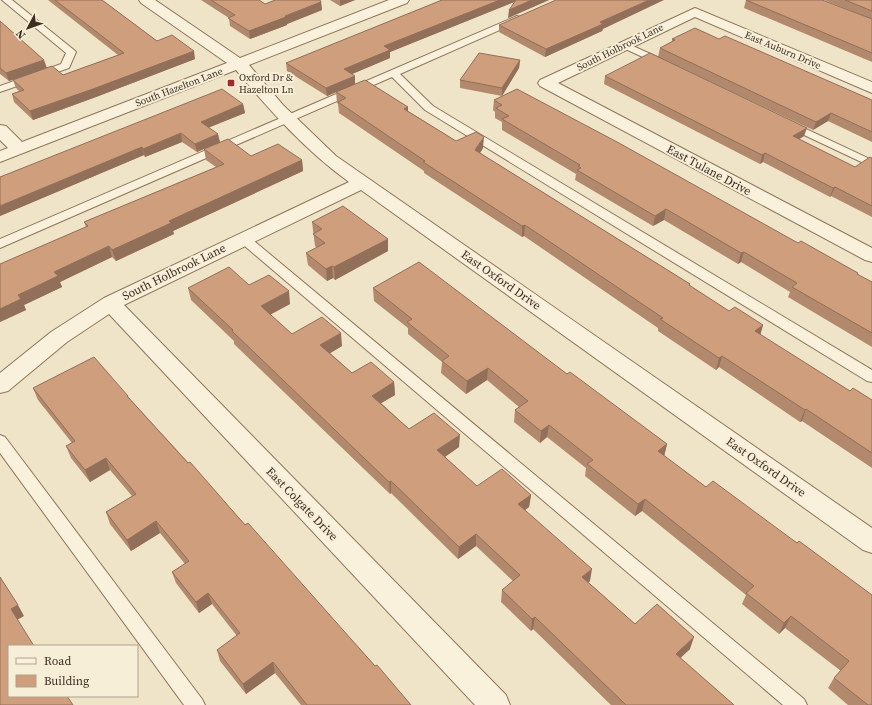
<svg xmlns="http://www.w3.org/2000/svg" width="872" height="705" font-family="'Source Serif 4',serif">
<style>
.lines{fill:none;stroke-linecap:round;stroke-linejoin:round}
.service-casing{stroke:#8d765c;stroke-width:2}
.minor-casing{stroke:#8d765c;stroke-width:2}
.service{fill:#faf1dc;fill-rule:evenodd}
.minor{fill:#faf1dc;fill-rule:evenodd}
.wall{fill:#b2896c}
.shaded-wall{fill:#916f58}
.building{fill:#cf9f7d;stroke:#916f58}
.poi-dot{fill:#9e2a2b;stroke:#f7eed8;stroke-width:1.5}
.labels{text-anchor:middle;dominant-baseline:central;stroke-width:4;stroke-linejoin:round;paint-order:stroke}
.far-street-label{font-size:10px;fill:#3d2e20;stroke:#f7eed8}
.far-poi-label{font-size:10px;fill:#3d2e20;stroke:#f7eed8;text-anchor:start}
.street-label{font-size:12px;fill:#3d2e20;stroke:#f7eed8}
</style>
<rect width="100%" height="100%" fill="#f0e4c8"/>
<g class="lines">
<g class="service-casing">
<path id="service" d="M2 0H12L74 50 76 52 69 68 0 92V86L61 64 66 53Z
M517 16 520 17 522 19 520 21 400 74 433 106 872 370V382L867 381 425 110 392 77 0 248V239Z
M624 42 666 61 668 63 663 66 660 65 621 47 619 45 621 43Z
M789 121 872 160V167L785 126 784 124Z
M244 235 248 236 804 699 807 705H783L240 242 238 239 240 236Z
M0 435 5 437 202 699 205 705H184L0 453Z"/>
</g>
<g class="minor-casing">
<path id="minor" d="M139 0H155L240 58 389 0H409L407 3 249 65 283 105 336 156 872 528V553L863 550 361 190 124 305 506 695 510 705H475L109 314 67 342 8 391 0 393V373L51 332 104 298 349 182C306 151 270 111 236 70L0 162V151L8 148 0 140V125L6 126 22 142 227 63 141 3Z
M695 8 872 82V93L695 17 558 83 872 248V262L865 260 540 86 538 83 540 80Z"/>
</g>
<use href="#service" class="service"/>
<use href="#minor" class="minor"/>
</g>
<path class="wall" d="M48 0H102L157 41 195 59 96 97 33 120 14 102 12 94 19 91 16 88 13 80 63 75 118 55Z
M201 0H259L265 4 321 2 322 10 287 24V25L250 39 230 26 229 18Z
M330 0H355L340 6Z
M442 0H549L508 18 514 2 390 52V58L352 74 355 84 408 107V111L456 141 483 148 480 153 690 284V286L729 311 763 325 760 335 850 391 872 400V468L802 421 800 422 719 367 716 370 658 331V328L524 236 522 237 424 173V171L339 113 338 104 337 103 336 92 327 96 287 71 286 63Z
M746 0 861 15 824 0H872V62L744 8Z
M0 21 47 68 9 81 0 74Z
M499 25 603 29 602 31 545 57 499 32Z
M672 39H719L872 100V142L828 121 813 130 658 57 660 48 672 42Z
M520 60 519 68 502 96 460 88V80Z
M605 76 804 136 799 139 855 167 872 158V217L831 196 830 197 763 162 760 164 604 84Z
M494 100 798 243 872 282V347L788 297 790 292 741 262 738 264 664 220 653 226 575 180 576 174 502 130V122L495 118V112L493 110Z
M243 104 245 113 209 127 220 142 251 156 302 160 303 171 173 231 174 234 116 261 112 257 60 282 62 287 24 305 26 310 0 322V264L86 227 84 222 216 167 206 160 204 149 197 152 182 142 145 157 144 155 0 216V177Z
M312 222 388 251 335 280 333 278 327 281 308 265 306 253 317 248 315 246Z
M249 285 290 304 270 315 292 334 342 346 330 353 352 373 394 382 395 395 381 403 409 429 459 447 445 457 477 486 531 495 529 507 525 510 590 581 588 582 635 624 690 649 680 658 734 705H611L533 629 531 631 501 602 502 590 513 581 476 546 458 559 391 493 390 494 234 344V341L191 300 188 288Z
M373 288 567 374 667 444 664 456 706 487 797 543 872 705H848L828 688 834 678 841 671 785 628 779 634 742 604 746 595 642 511 635 516 585 476 586 468 547 437 540 443 514 422 515 410 519 407 487 380 466 394 441 373 442 362 408 334V328L374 301Z
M33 388 128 396 129 398 411 705H301L275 673 246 694 220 661 217 650 237 636 212 604 199 613 176 583 172 572 185 564 160 533 131 551 110 524 106 512 132 496 110 470 90 482 71 458 66 446 72 443 38 400Z"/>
<path class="shaded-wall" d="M340 0H355L340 6Z
M500 0H519L390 52V58L345 77 344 69 384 46Z
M532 0H549L508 18 509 10Z
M649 0H664L603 29 602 31 545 57 546 49 600 22Z
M321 2 322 10 287 24V25L250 39 249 31Z
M194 51 195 59 96 97 33 120 30 111Z
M44 60 47 68 9 81 6 73Z
M520 60 519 68 502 96V88Z
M355 76V84L327 96 326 88Z
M243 104 245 113 203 130 201 122Z
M408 107V117L404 109Z
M831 113 828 121 813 130 816 122Z
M807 128 804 136 790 145 793 136Z
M181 133 182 142 145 157 143 149Z
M218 134 220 142 197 152 195 144Z
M484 137 483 148 475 161V150Z
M142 147 144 155 0 216V206Z
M765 153 763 162 760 164 762 155Z
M302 160 303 171 173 231 174 234 116 261 112 250 169 221Z
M835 187 831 196 830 197 833 188Z
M666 209 664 220 653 226 655 216Z
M525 225 524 236 522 237V226Z
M388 239V251L335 280 334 267Z
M109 246 112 257 60 282 62 287 24 305 26 310 0 322V309L18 295 54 272Z
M744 252 741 262 738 264 741 253Z
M332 266 333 278 327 281 326 269Z
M289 291 290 304 263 318 261 306Z
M763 325 760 336 755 331Z
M341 333 342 346 322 358 320 345Z
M722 356 719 367 716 370 719 358Z
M488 368 487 380 466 394 467 381Z
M394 382 395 395 373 408 372 396Z
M806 409 802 421 800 422 805 410Z
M549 425 547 437 540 443 541 431Z
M460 435 459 447 437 462V450Z
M667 444 664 457 658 451Z
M106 458 110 470 90 482 85 470Z
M391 481V493L390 494 389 482Z
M531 495 529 507 517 516 518 504Z
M645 499 642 511 635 516 638 504Z
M156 521 160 533 131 551 127 540Z
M476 534V546L458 559 459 547Z
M592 569 590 581 580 589 582 577Z
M208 593 212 604 199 613 196 602Z
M18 605 24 616 17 620 11 609Z
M791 616 785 628 779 634 784 623Z
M535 617 533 629 531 631 532 619Z
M694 637 690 649 672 666 676 654Z
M273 662 275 673 246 694 243 684Z"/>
<path class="building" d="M55 0H102L157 41 172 35 194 51 93 89 30 111 12 94 24 90 13 80 52 66 63 75 124 53Z
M211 0H259L265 4 275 0H320L321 2 285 16 286 17 249 31 228 18 235 15Z
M442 0H500L384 46 390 50 344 69 355 76 326 88 286 63Z
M516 0H532L509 10Z
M556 0H649L600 22 603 24 546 49 499 25Z
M746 0H822L872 19V53Z
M845 0H872V11Z
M0 21 44 60 6 73 0 68Z
M695 28 719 39 725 36 872 100V132L831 113 816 122 660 48 675 40 672 39Z
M479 53 520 60 502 88 460 80Z
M650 53 807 128 793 136 855 167 870 157 872 158V206L835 187 833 188 765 153 762 155 605 76Z
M365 80 408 107 404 109 456 141 476 132 484 137 475 150 690 284 689 285 729 311 735 307 763 325 755 331 850 391 853 388 872 400V453L806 409 805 410 722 356 719 358 660 319 663 318 525 225 522 226 423 162 425 161 338 102 346 98 336 92Z
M222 89 243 104 201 122 218 134 195 144 181 133 143 149 142 147 0 206V177Z
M517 89 619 143 798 243 801 241 858 273 857 274 872 282V333L792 287 797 283 744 252 741 253 666 209 655 216 577 170 581 168 578 166 580 165 502 119 509 116 496 108 502 105 494 100Z
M228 139 251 156 278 144 302 160 169 221 171 223 112 250 109 246 54 272 58 276 18 295 21 299 0 309V264L88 226 84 222 224 164 204 149Z
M343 206 388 239 334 267 332 266 326 269 306 253 325 243 313 234 322 229 312 222Z
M419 262 567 374 570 372 667 444 658 451 706 487 713 481 797 543 799 541 872 595V705H868L834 678 849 661 791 616 784 623 746 593 754 586 645 499 638 504 587 464 593 460 549 425 541 431 515 410 528 401 488 368 467 381 442 361 449 356 407 322 412 319 373 288Z
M229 267 249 285 269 275 289 291 261 306 292 334 322 317 341 333 320 345 352 373 371 362 394 382 372 396 409 429 434 413 460 435 437 450 477 486 502 469 531 495 518 504 592 569 582 577 635 624 657 604 694 637 676 654 734 705H626L535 617 532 619 502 590 520 575 476 534 459 547 391 481 389 482 232 331 233 330 188 288Z
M94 357 128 396H127L188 463 190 462 245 525 248 523 375 666 377 665 411 705H307L273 662 243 684 217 650 240 633 208 593 196 602 172 572 189 561 156 521 127 540 106 512 136 494 106 458 85 470 66 446 75 441 33 388Z
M0 577 18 605 11 609 34 646H9V696H67L73 705H0Z"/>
<rect class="poi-dot" x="227" y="79" width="8" height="8" rx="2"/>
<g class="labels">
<g class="far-street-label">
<text transform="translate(620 47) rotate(-26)">South Holbrook Lane</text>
<text transform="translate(783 50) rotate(23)">East Auburn Drive</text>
<text transform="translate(179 87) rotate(-21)">South Hazelton Lane</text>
</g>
<g class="far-poi-label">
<text x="239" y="77">Oxford Dr &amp;<tspan x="239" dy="12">Hazelton Ln</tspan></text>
</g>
<g class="street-label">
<text transform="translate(709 170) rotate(28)">East Tulane Drive</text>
<text transform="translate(174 272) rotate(-26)">South Holbrook Lane</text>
<text transform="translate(501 280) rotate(35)">East Oxford Drive</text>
<text transform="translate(766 467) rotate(35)">East Oxford Drive</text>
<text transform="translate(302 504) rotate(46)">East Colgate Drive</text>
</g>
</g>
<rect x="8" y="645" width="130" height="52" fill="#f7eed8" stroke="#ada18e"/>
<rect x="16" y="658" width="20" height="6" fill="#faf1dc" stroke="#ada18e"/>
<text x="44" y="665" font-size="12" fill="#3d2e20">Road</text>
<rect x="16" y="675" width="20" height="12" fill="#cf9f7d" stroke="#ada18e"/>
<text x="44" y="685" font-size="12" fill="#3d2e20">Building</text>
<g transform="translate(28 28) rotate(229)" stroke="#f7eed8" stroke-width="3" paint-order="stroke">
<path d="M0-3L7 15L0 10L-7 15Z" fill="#3d2e20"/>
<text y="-6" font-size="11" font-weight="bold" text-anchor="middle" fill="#3d2e20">N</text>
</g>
</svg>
